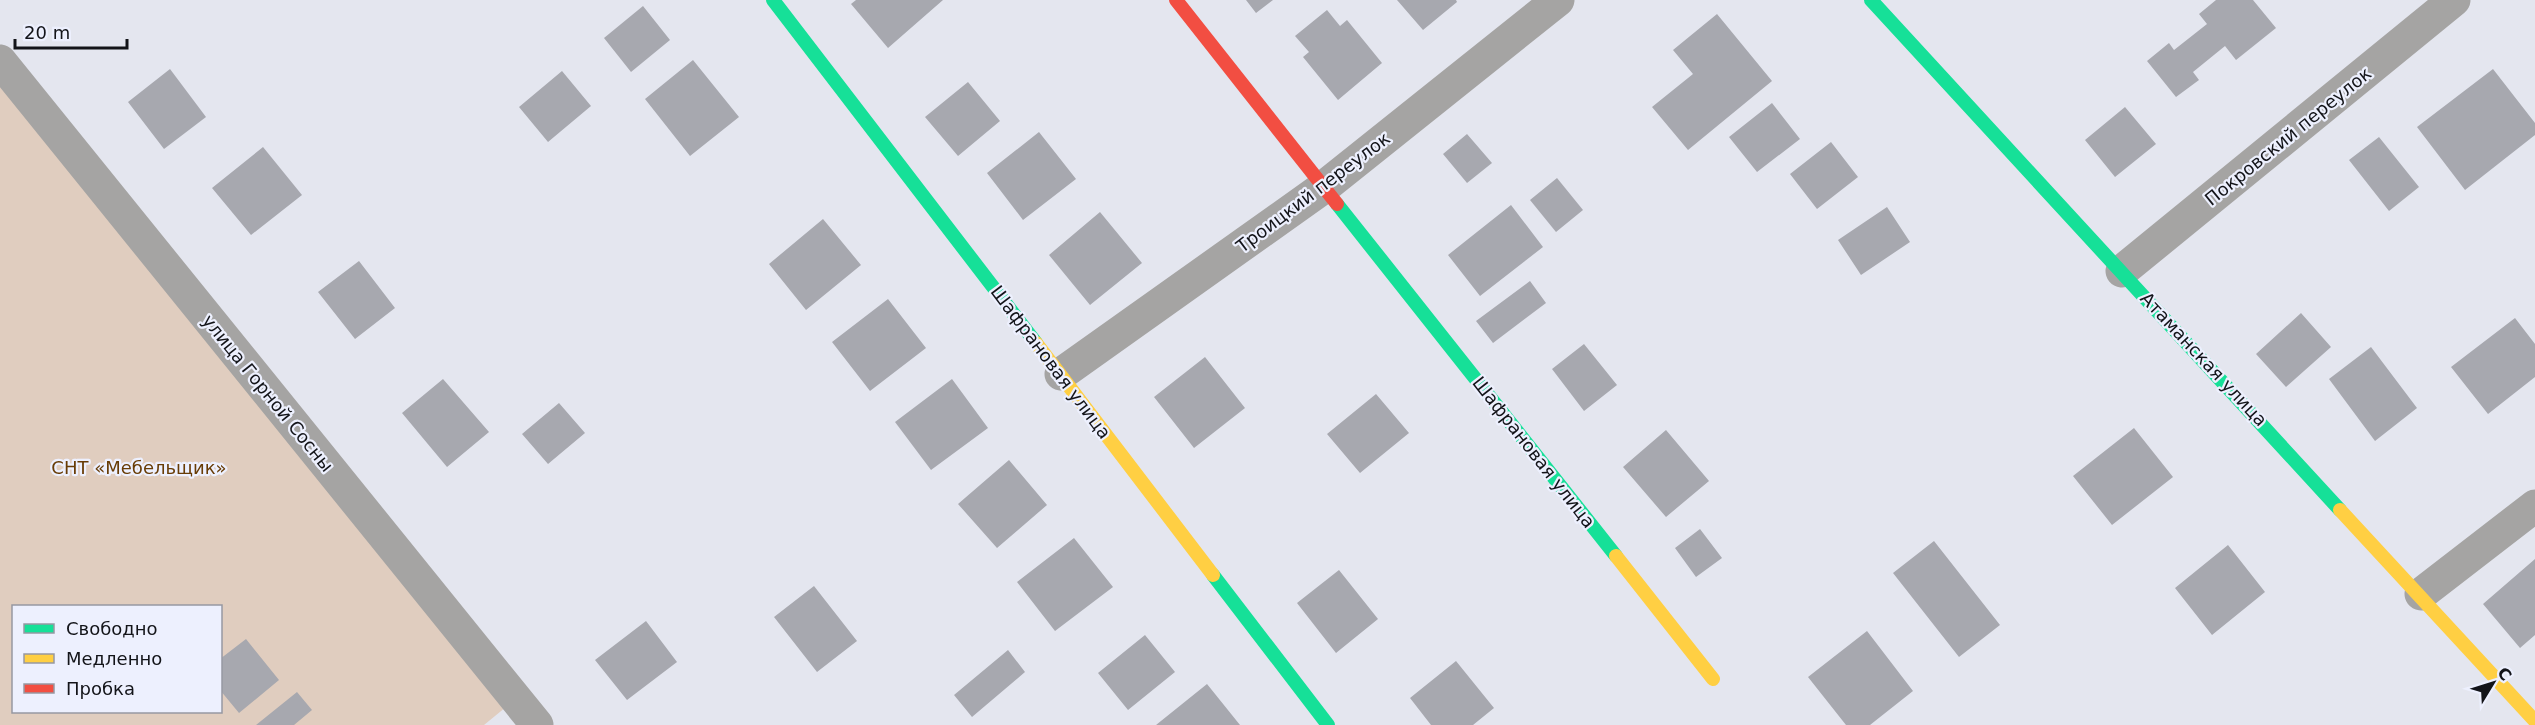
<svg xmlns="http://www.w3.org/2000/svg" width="2535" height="725" font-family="'DejaVu Sans',sans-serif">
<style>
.green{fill:#e0cdbf;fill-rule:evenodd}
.building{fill:#a7a8af}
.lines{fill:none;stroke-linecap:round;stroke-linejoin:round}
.street{stroke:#a5a4a3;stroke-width:33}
.fast{stroke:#16e098;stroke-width:14}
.slow{stroke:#ffcf43;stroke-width:14}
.jam{stroke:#f24e42;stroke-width:14}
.labels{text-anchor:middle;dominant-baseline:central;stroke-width:4.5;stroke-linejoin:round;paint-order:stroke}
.street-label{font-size:18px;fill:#131419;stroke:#edf0fe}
.park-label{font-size:18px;fill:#683c06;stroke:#edf0fe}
</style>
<rect width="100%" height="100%" fill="#e4e6ef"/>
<path class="green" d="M0 68 506 707 484 725H0ZM14 606H220V712H14Z"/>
<path class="building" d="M856 0H943L888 48 851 4Z
M1246 0H1273L1256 13Z
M1397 0H1456L1457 2 1423 30Z
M2216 0H2253L2276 28 2236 60 2225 46 2193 72 2199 80 2176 97 2147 61 2169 43 2174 50 2207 24 2199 14Z
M643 6 670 40 631 72 604 38Z
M1327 10 1340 26 1347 20 1382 63 1338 100 1303 57 1309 52 1295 36Z
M1717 14 1772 81 1688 150 1652 107 1693 74 1673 50Z
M693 60 739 117 690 156 645 99Z
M170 69 206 117 164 149 128 102Z
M2493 69 2535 123V135L2465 190 2417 127Z
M562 71 591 106 548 142 519 107Z
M968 82 1000 121 958 156 925 117Z
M1772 103 1800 139 1757 172 1729 137Z
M2125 107 2156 144 2115 177 2085 140Z
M1039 132 1076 179 1023 220 987 173Z
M1467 134 1492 163 1467 183 1443 154Z
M2379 137 2419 187 2389 211 2349 160Z
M1831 142 1858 177 1817 209 1790 174Z
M263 147 302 195 251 235 212 188Z
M1557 178 1583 210 1556 232 1530 200Z
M1511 205 1543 247 1480 296 1448 255Z
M1887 207 1910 242 1861 275 1838 240Z
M1100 212 1142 263 1090 305 1049 255Z
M823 219 861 265 806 310 769 264Z
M359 261 395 308 355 339 318 292Z
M1530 281 1546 303 1493 343 1476 321Z
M888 299 926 348 870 391 832 342Z
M2301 313 2331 347 2286 387 2256 354Z
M2515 318 2535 344V377L2488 414 2451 367Z
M1584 344 1617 385 1584 411 1552 369Z
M2371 347 2417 408 2375 441 2329 379Z
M1205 357 1245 408 1194 448 1154 397Z
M443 379 489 432 447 467 402 413Z
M952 379 988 428 931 470 895 422Z
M1376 394 1409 433 1360 473 1327 434Z
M559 403 585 433 548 464 522 434Z
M2134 428 2173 477 2112 525 2073 476Z
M1666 430 1709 481 1666 517 1623 467Z
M1009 460 1047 505 997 548 958 504Z
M1700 529 1722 558 1696 577 1675 548Z
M1074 538 1113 587 1055 631 1017 582Z
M1934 541 2000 625 1959 657 1893 573Z
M2228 545 2265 592 2212 635 2175 588Z
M2535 559V635L2520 648 2483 604Z
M1339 570 1378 619 1336 653 1297 603Z
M814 586 857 641 817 672 774 617Z
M646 621 677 662 627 700 595 660Z
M1867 631 1913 691 1870 725H1846L1808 677Z
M1145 635 1175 672 1128 710 1098 673Z
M246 639 279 680 239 713 220 690V659Z
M1008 650 1025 672 972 717 954 695Z
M1456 661 1494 708 1473 725H1431L1410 698Z
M1207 684 1240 725H1156Z
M297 692 312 710 294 725H256Z"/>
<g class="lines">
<path class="street" d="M0 61 537 725
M2122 271 2454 0
M1061 374 1324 187 1558 0
M2421 594 2535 506"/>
<path class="fast" d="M773 0 1036 343
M1871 0 2340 510
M1337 204 1616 556
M1213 575 1328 725"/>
<path class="slow" d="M1036 343 1213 575
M2340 510 2535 721
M1616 556 1713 679"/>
<path class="jam" d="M1176 0 1337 204"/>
</g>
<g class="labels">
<g class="street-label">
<text transform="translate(2288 136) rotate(-39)">Покровский переулок</text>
<text transform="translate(1313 192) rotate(-37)">Троицкий переулок</text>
<text transform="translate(2204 359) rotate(47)">Атаманская улица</text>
<text transform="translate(1051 362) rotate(53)">Шафрановая улица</text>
<text transform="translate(268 393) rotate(51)">улица Горной Сосны</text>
<text transform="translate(1534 452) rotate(52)">Шафрановая улица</text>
</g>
<g class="park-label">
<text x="139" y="467">СНТ «Мебельщик»</text>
</g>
</g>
<rect x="12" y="605" width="210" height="108" fill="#edf0fe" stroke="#9698a2" stroke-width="1.5"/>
<rect x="24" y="624" width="30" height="9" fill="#16e098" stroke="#9698a2" stroke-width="1.5"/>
<text x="66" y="635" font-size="18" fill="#131419">Свободно</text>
<rect x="24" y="654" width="30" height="9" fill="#ffcf43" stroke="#9698a2" stroke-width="1.5"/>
<text x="66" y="665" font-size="18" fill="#131419">Медленно</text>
<rect x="24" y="684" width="30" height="9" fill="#f24e42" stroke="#9698a2" stroke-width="1.5"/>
<text x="66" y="695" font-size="18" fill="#131419">Пробка</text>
<g transform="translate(2493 683) rotate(52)" stroke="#edf0fe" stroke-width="4.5" paint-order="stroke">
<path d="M0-4.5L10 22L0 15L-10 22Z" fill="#131419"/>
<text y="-9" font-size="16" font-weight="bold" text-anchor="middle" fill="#131419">С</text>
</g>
<path d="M15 39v9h112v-9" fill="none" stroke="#131419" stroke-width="3"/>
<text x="24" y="39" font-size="18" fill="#131419" stroke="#edf0fe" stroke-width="4.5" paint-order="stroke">20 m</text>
</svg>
